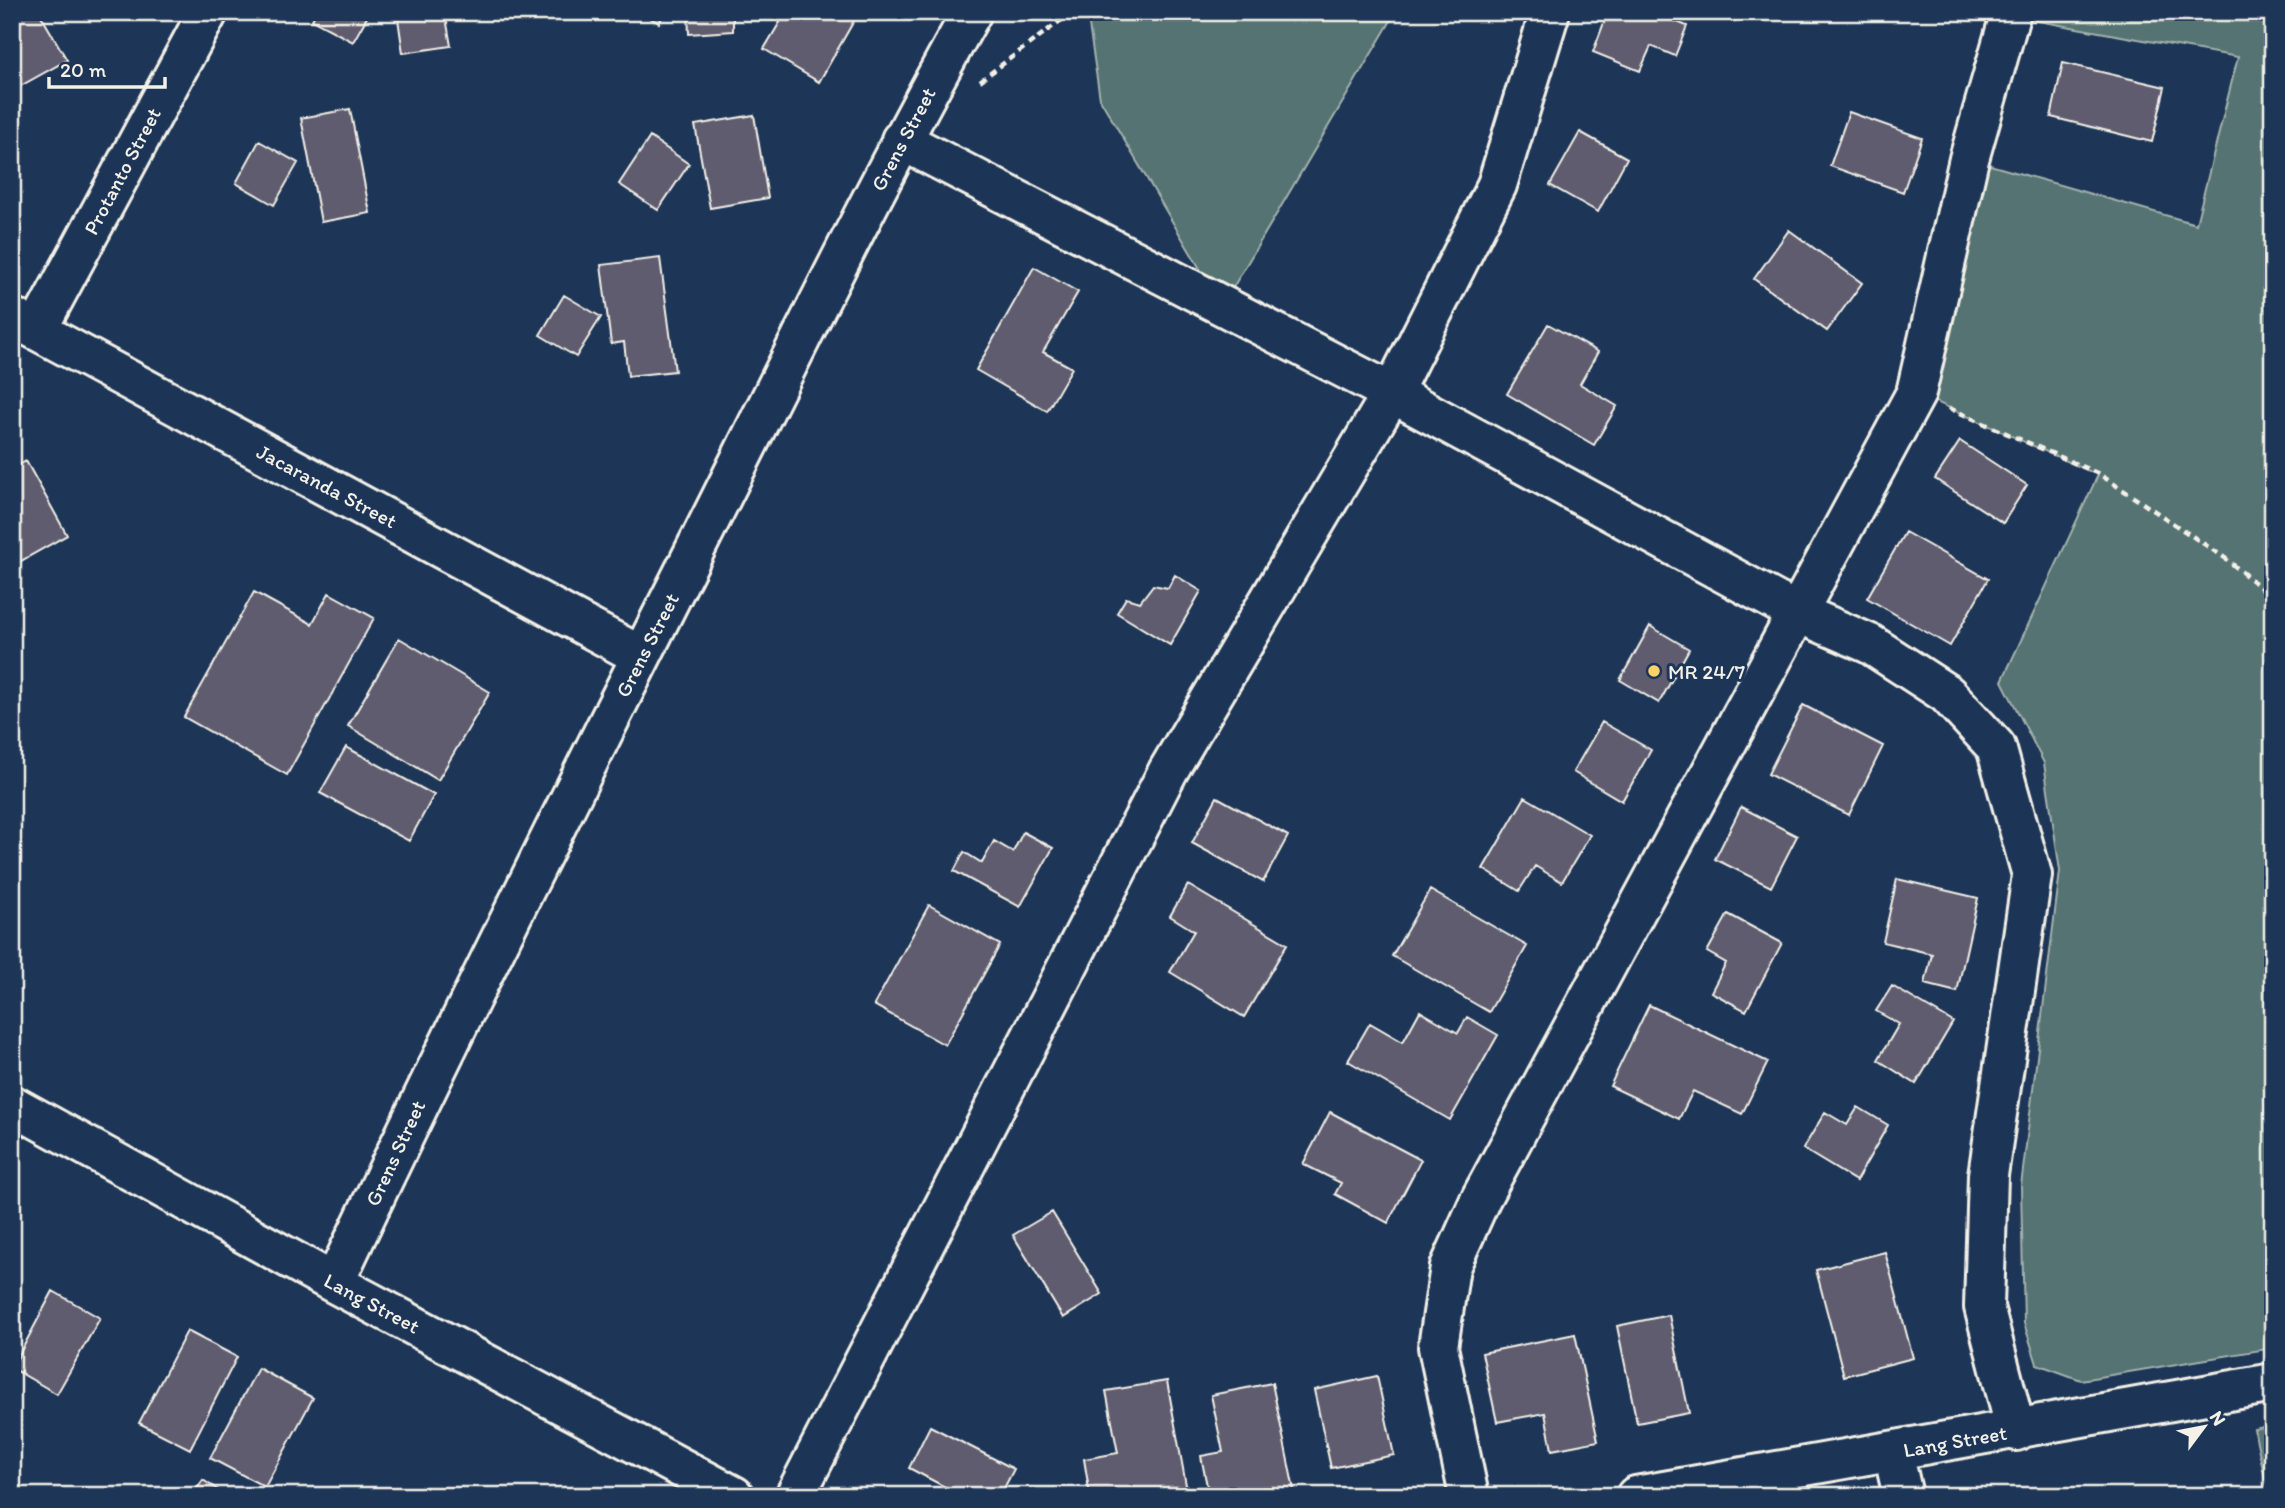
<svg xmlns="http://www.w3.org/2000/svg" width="2285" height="1508" font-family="Itim,sans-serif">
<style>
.green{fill:#547372;stroke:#a4b2ad;stroke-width:2}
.building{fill:#615c70;stroke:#f4f1e8;stroke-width:2}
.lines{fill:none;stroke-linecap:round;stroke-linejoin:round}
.minor-casing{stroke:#f4f1e8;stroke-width:44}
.path{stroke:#f4f1e8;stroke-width:4.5;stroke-dasharray:7 5;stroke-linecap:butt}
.minor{stroke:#1d3557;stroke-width:38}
.poi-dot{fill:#ffd166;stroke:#1d3557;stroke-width:2.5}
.labels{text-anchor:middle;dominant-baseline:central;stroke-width:6;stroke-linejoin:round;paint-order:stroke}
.street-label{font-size:21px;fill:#f4f1e8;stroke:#1d3557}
.poi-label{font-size:21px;fill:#f4f1e8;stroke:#1d3557;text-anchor:start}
</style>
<rect width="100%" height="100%" fill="#1d3557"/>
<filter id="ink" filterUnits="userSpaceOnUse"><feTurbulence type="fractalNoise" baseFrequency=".0143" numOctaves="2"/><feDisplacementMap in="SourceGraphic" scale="14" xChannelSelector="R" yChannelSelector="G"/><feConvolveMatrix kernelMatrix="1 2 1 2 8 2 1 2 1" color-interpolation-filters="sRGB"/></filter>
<g filter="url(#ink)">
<path class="green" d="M1087 12H1396L1222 306 1100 99Z
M2011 12H2273V1348L2081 1380 2037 1364 2024 1323 2021 1186 2060 871 2044 763 2002 681 2098 475 1916 393 1969 159 2196 224 2238 57 2010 16Z
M2273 1425V1496H2269L2254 1429Z"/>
<path class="building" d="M12 12H39L67 60 15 89 12 84Z
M316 12H370L353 42 312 20Z
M397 12H445L451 46 403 53Z
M640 12H665L659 23Z
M688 12H733V31L689 34Z
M786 12H859L819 82 764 49Z
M1608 12H1652L1687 26 1675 56 1651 46 1640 71 1593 52Z
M2063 63 2165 87 2152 142 2051 117Z
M350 109 370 213 321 222 301 118Z
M1849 112 1922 138 1903 192 1830 166Z
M754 115 768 198 710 208 695 125Z
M1580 132 1627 158 1598 212 1550 185Z
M650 137 689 164 658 210 619 184Z
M259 141 298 163 274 205 236 183Z
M1789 230 1862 283 1827 331 1754 279Z
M660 258 675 371 628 376 624 342 611 344 601 265Z
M1034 267 1078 292 1043 352 1072 368 1047 411 976 370Z
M564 295 601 317 576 357 540 335Z
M1548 324 1598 352 1580 384 1617 406 1594 445 1507 394Z
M1960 441 2027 485 2003 523 1935 479Z
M26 461 67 535 12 566V469Z
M1905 532 1988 579 1950 646 1867 598Z
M1175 575 1201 591 1170 645 1117 613 1126 598 1140 602 1153 585 1168 588Z
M254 592 312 624 329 593 374 618 287 775 184 717Z
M1650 626 1689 649 1659 703 1620 680Z
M399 638 490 692 438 780 348 726Z
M1803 705 1883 746 1849 815 1768 774Z
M1602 722 1651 750 1622 801 1573 772Z
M346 747 434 795 409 841 320 793Z
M1217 797 1288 836 1263 882 1192 843Z
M1525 797 1590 835 1562 882 1535 866 1519 891 1483 869Z
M1741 807 1797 836 1771 887 1715 859Z
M1023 832 1053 848 1020 907 954 871 964 852 982 863 994 841 1013 852Z
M1897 879 1978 898 1957 992 1925 984 1932 954 1883 942Z
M1188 885 1287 944 1244 1017 1170 972 1194 931 1170 916Z
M1430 890 1527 946 1489 1012 1392 956Z
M929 905 1000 945 945 1045 874 1005Z
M1728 914 1782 943 1746 1011 1711 992 1726 963 1707 952Z
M1892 986 1953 1022 1916 1084 1878 1060 1899 1024 1876 1011Z
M1649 1005 1768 1062 1742 1114 1693 1091 1679 1119 1610 1086Z
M1420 1011 1458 1033 1467 1017 1498 1035 1450 1120 1348 1061 1370 1023 1403 1042Z
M1858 1107 1888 1125 1856 1181 1803 1149 1825 1112 1847 1125Z
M1330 1112 1421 1160 1388 1223 1335 1194 1341 1183 1303 1164Z
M1052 1212 1102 1294 1063 1318 1013 1235Z
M1885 1252 1913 1358 1844 1376 1816 1270Z
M53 1291 100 1318 57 1394 12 1368Z
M1669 1315 1689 1413 1637 1423 1617 1326Z
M187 1331 237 1357 190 1449 139 1423Z
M1575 1334 1598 1441 1552 1450 1545 1413 1497 1422 1482 1353Z
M258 1368 313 1398 265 1487 210 1458Z
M1377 1376 1394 1455 1331 1468 1314 1390Z
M1167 1381 1188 1496H1090L1084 1459 1118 1453 1106 1391Z
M1272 1383 1294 1490 1269 1496H1209L1201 1456 1223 1452 1211 1395Z
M930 1426 1014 1469 1000 1496H962L909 1468Z
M203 1480 227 1496H192Z"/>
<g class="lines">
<g class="minor-casing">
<path id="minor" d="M901 140 1392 393 1796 612 1870 644 1947 694 1996 747 2032 875 1988 1175 1984 1307 2016 1431
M12 317 641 656
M37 330 208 12
M12 1105 334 1283 734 1496
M334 1283C451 1035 573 791 697 546 787 367 874 187 972 12
M1893 1452 1903 1496
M795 1496 1168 771 1392 393 1497 185 1550 12
M1469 1496 1438 1347 1450 1267 1481 1198 1916 393 1969 159 2011 12
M1636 1496 2273 1383"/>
</g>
<path class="path" d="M980 81 1072 12
M1949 408 2099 474 2225 558 2273 598"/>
<use href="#minor" class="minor"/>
</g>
</g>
<circle class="poi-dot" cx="1654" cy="671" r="7"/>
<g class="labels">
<g class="street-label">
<text transform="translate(903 139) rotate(-62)">Grens Street</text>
<text transform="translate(122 171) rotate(-62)">Protanto Street</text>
<text transform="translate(327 486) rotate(28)">Jacaranda Street</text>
<text transform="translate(647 645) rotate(-63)">Grens Street</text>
<text transform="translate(395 1153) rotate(-65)">Grens Street</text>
<text transform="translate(372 1303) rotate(28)">Lang Street</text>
<text transform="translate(1955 1441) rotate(-10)">Lang Street</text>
</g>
<g class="poi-label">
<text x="1668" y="671">MR 24/7</text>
</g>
</g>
<rect width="2285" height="1508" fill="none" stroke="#1d3557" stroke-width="42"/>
<rect x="21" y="21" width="2243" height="1466" fill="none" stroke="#f4f1e8" stroke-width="2.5" filter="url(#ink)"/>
<g transform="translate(2204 1427) rotate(58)" stroke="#1d3557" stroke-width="5" paint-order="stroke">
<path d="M0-5L12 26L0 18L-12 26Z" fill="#f4f1e8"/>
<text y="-10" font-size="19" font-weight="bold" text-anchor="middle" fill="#f4f1e8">N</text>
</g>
<path d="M49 77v10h116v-10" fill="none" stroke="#f4f1e8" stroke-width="3.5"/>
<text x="60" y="77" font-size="21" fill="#f4f1e8" stroke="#1d3557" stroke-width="5" paint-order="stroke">20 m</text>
</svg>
